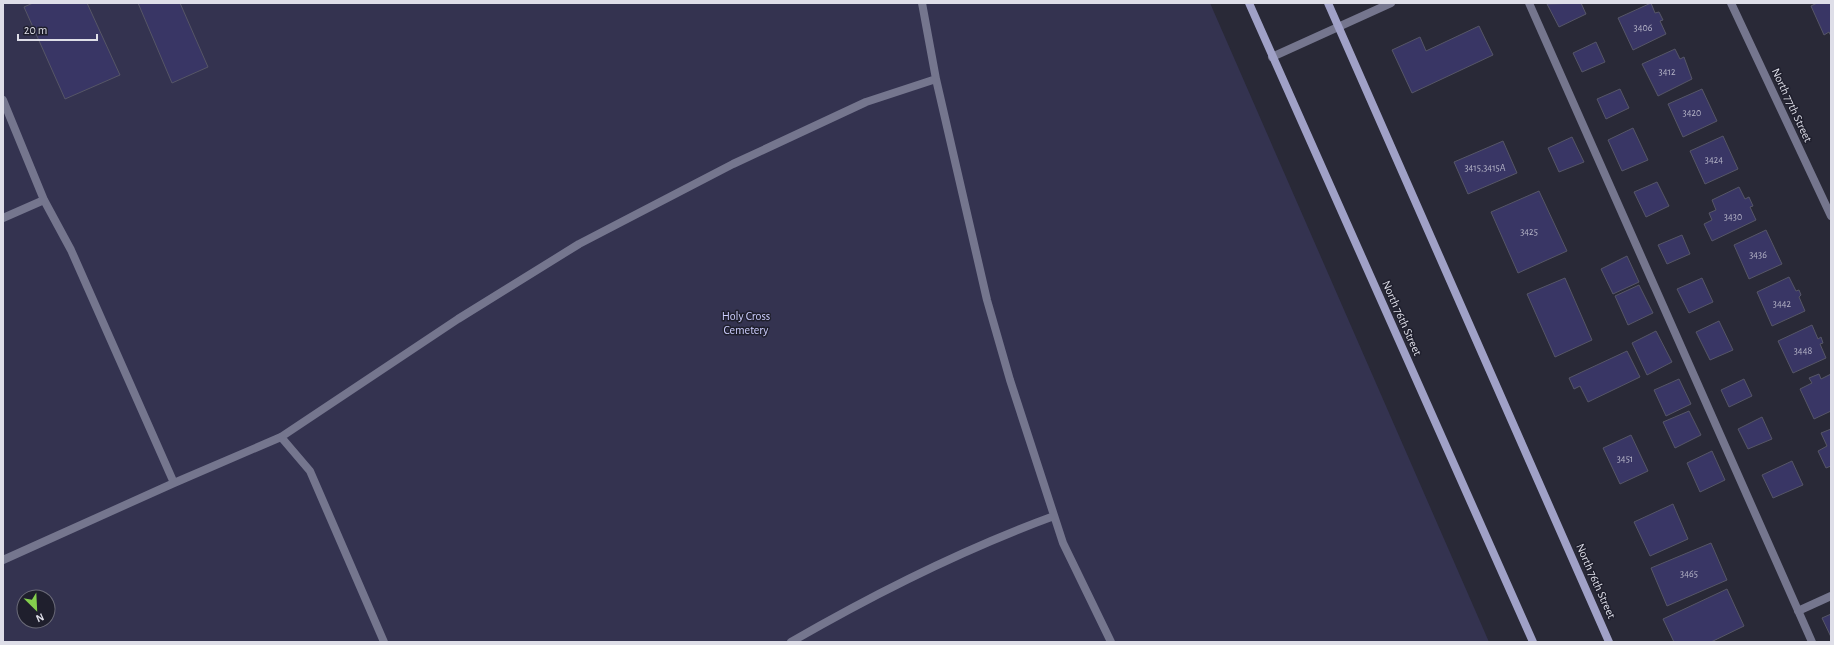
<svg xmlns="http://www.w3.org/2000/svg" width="1834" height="645" font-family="'Alegreya Sans',sans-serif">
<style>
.green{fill:#343350;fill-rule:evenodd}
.building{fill:#393665;stroke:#565667}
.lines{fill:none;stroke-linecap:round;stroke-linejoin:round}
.lane{stroke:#75768e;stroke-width:8}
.street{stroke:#75768e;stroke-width:8}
.secondary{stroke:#a0a1c7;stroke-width:8}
.labels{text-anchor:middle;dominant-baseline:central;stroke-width:3;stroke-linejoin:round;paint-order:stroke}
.number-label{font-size:10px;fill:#b5b4c7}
.street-label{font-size:12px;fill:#dedee8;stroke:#1f1f2d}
.park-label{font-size:12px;fill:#cdcefe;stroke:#1f1f2d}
</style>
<rect width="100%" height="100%" fill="#292937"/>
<path class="green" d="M3 3H1210L1489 642H3ZM24 597H48V621H24Z"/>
<path class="building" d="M33 3H87L120 75 65 99 24 7Z
M138 3H180L208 67 172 83Z
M1581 3 1586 14 1559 27 1547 4Z
M1651 3 1655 13 1659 12 1663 20 1660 21 1666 34 1633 50 1618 18Z
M1817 3H1831V36L1829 32 1824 35 1811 6Z
M1479 26 1493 55 1412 93 1392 50 1420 37 1426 51Z
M1596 42 1605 62 1582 72 1573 53Z
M1675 49 1680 59 1684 57 1692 79 1658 96 1642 64Z
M1620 89 1629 108 1606 119 1597 99Z
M1702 89 1717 121 1683 137 1668 104Z
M1633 128 1648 160 1622 171 1608 140Z
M1723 136 1738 169 1705 184 1690 151Z
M1572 137 1584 162 1559 172 1548 148Z
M1503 141 1517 173 1468 194 1454 162Z
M1657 182 1669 206 1646 217 1634 192Z
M1739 187 1745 199 1749 197 1753 206 1750 207 1756 220 1712 241 1704 224 1712 220 1709 213 1716 210 1712 200Z
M1539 191 1567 251 1518 273 1491 212Z
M1766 230 1782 264 1749 279 1734 245Z
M1682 235 1690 254 1667 264 1658 245Z
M1627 256 1639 282 1613 294 1601 269Z
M1789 277 1796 291 1799 290 1801 295 1799 297 1805 311 1772 326 1757 292Z
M1565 278 1592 340 1555 357 1527 294Z
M1702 278 1713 302 1689 313 1677 289Z
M1639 285 1653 313 1628 325 1615 296Z
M1719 321 1733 350 1710 360 1696 332Z
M1812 325 1818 339 1821 337 1823 343 1820 344 1826 358 1793 373 1778 341Z
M1656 331 1672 362 1647 375 1632 343Z
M1627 351 1640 377 1588 402 1580 386 1574 389 1569 378Z
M1819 374 1821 379 1831 374V411L1814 419 1800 389 1812 383 1809 378Z
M1679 379 1691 404 1666 416 1654 390Z
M1744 379 1752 396 1729 407 1721 390Z
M1689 411 1701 435 1675 448 1663 422Z
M1762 417 1772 439 1748 449 1738 429Z
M1831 429V466L1826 468 1818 451 1827 446 1821 433Z
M1631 435 1648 471 1620 484 1603 448Z
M1712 451 1725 480 1700 492 1687 463Z
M1792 461 1803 485 1773 498 1762 475Z
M1673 504 1688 539 1650 556 1634 522Z
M1711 543 1727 580 1667 606 1651 568Z
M1727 589 1744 626 1711 642H1674L1663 619Z
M1831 614V637L1822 618Z"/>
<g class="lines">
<path class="lane" d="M922 3 936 79 987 300 1010 380 1063 543 1111 642
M1529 3 1812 642
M3 100 44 200 71 250 174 483
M3 218 44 200
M281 437 310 471 384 642
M3 560 174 483 281 437 458 319 579 244 733 164 866 102 936 79
M1798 611 1831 596
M791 642C874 594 964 549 1054 516"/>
<path class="street" d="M1731 3 1831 216
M1272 57 1391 3"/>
<path class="secondary" d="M1249 3 1533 642
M1328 3 1609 642"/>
</g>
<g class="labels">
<g class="number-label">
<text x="1643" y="28">3406</text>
<text x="1667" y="72">3412</text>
<text x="1692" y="113">3420</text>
<text x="1714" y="160">3424</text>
<text x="1485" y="168">3415,3415A</text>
<text x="1733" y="217">3430</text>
<text x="1529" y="232">3425</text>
<text x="1758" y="255">3436</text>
<text x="1782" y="304">3442</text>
<text x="1803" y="351">3448</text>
<text x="1625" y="459">3451</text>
<text x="1689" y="574">3465</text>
</g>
<g class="street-label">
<text transform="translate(1792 105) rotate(65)">North 77th Street</text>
<text transform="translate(1402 318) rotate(66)">North 76th Street</text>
<text transform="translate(1596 581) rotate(66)">North 76th Street</text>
</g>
<g class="park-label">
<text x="746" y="316">Holy Cross<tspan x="746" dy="14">Cemetery</tspan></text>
</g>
</g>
<rect width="1834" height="645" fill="none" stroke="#dedee8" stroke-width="8"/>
<g transform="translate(36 609) rotate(156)"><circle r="19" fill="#1f1f2d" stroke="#6b6b78"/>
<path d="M0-3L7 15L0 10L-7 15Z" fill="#84cf4d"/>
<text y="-6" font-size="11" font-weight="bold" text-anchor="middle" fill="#dedee8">N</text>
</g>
<path d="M18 34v6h79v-6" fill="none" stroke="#dedee8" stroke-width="2"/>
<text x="24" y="34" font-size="12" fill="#dedee8" stroke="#1f1f2d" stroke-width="3" paint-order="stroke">20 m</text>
</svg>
